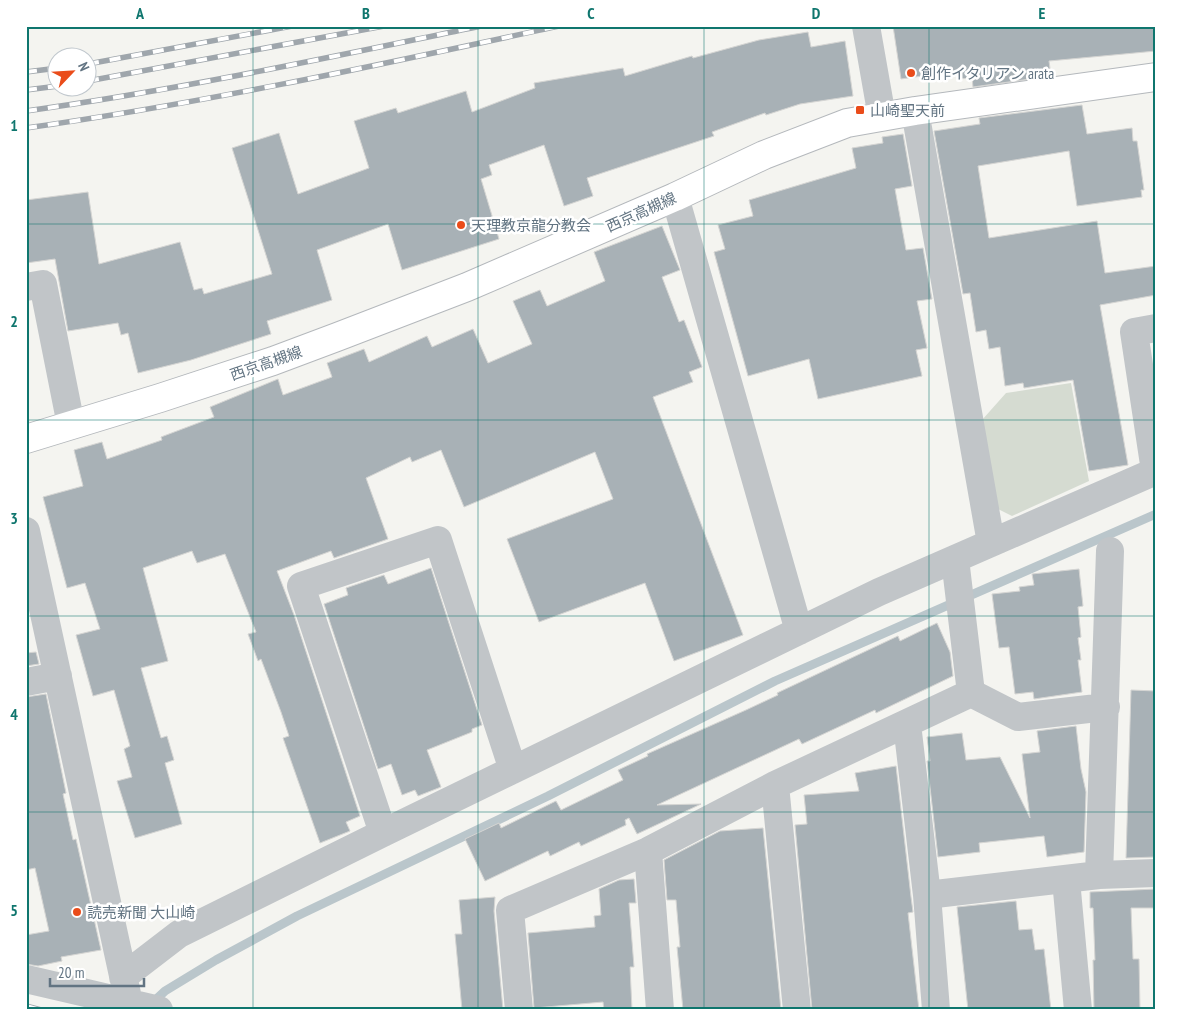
<svg xmlns="http://www.w3.org/2000/svg" width="1182" height="1036" font-family="'PT Sans Narrow','Noto Sans JP',sans-serif">
<style>
.green{fill:#d5dbd1}
.lines{fill:none;stroke-linecap:round;stroke-linejoin:round}
.stream{stroke:#bac6cb;stroke-width:9}
.building{fill:#a8b1b6;stroke:#d5d5d3}
.major-casing{stroke:#b4b8bc;stroke-width:30}
.minor{stroke:#c1c5c8;stroke-width:28}
.major{stroke:#fff;stroke-width:28}
.rail-casing{stroke:#9fa6ac;stroke-width:5.5}
.rail{stroke:#fff;stroke-width:4;stroke-dasharray:11;stroke-linecap:butt}
.grid{fill:none;stroke:#0f766e;stroke-width:1;stroke-opacity:0.55}
.poi-dot{fill:#ea4c1a;stroke:#fff;stroke-width:2}
.labels{text-anchor:middle;dominant-baseline:central;stroke-width:5;stroke-linejoin:round;paint-order:stroke}
.poi-label{font-size:15px;fill:#627482;stroke:#fff;text-anchor:start}
.street-label{font-size:15px;fill:#627482;stroke:#fff}
.neatline{fill:none;stroke:#0f766e;stroke-width:2}
.grid-label{font-size:16px;text-anchor:middle;font-weight:bold;fill:#0f766e}
</style>
<rect width="100%" height="100%" fill="#f4f4f0"/>
<path class="green" d="M1071 383 1089 481 1012 516 998 509 982 420 1006 393Z"/>
<g class="lines">
<path class="stream" d="M151 1004 165 991 216 960 297 916 548 796 775 681 1156 514"/>
</g>
<path class="building" d="M893 26H1156V51L1049 61 1051 76 973 87 972 78 958 79 957 71 901 79Z
M808 32 811 47 845 41 853 96 800 104 766 115 765 113 712 132 714 136 587 178 593 196 564 206 544 145 489 165 492 175 481 179 499 239 402 270 388 224 317 250 332 300 267 321 271 334 191 360 138 373 128 333 121 335 118 323 68 331 55 259 26 263V200L88 192 99 264 180 242 194 290 202 288 204 294 272 274 232 148 279 133 298 194 369 168 354 121 396 108 398 113 466 91 472 112 535 88 534 83 623 68 625 76 692 56 693 58 759 40Z
M1082 105 1087 134 1132 128 1133 141H1137L1144 190H1141L1142 197 1077 206 1069 151 978 166 989 238 1097 221 1105 273 1156 266V295L1100 305 1128 465 1089 471 1073 380 1024 388 1023 383 1005 386 1000 347 989 349 986 330 976 332 970 293 963 294 934 131 980 124 979 118Z
M903 134 912 186 895 189 906 250 923 248 932 299 917 301 927 348 916 350 922 376 818 399 809 359 748 376 714 252 725 249 718 225 753 216 749 200 856 168 852 148 883 143 882 137Z
M662 226 680 270 662 277 679 322 684 320 702 367 689 372 693 382 653 397 743 635 674 661 645 583 539 622 507 539 613 499 595 452 464 507 441 450 412 462 410 457 366 478 388 539 334 558 331 551 277 571 294 615 360 816 346 822 350 831 320 843 283 738 289 736 281 712 261 659 258 661 248 634 256 632 225 554 197 563 192 551 143 568 168 661 141 668 161 738 167 736 174 760 165 763 182 824 135 838 117 781 132 777 124 749 130 746 114 690 93 696 76 635 100 629 85 583 67 588 43 497 83 486 74 450 102 442 107 459 162 440 161 437 214 417 210 407 278 379 283 395 332 377 327 363 364 349 369 362 427 336 432 347 473 329 488 363 532 344 513 301 540 290 547 306 605 281 594 252Z
M431 568 482 725 472 729V732L427 750 441 787 418 796 415 790 402 795 391 764 378 769 324 604 348 595 346 588 384 575 388 584Z
M1079 569 1083 606 1078 607 1081 637 1078 638 1081 660H1078L1082 692 1034 699 1033 692 1015 694 1009 647 999 648 992 594 1020 591 1019 587 1034 585 1032 574Z
M937 623 950 652 953 676 876 713 875 710 802 744 799 739 657 805 701 804 637 834 629 818 625 820 626 825 581 846 579 842 550 856 548 851 485 881 465 839 499 823 501 828 556 801 561 810 623 780 618 770 648 756 647 754 746 710 778 695 777 693 898 636 900 641Z
M36 652 39 664 26 666V653Z
M1131 690 1156 691V857L1126 858Z
M46 694 66 793 63 794 73 840 76 839 101 950 61 957 62 961 38 966 26 964V935L49 931 35 868 26 870V697Z
M1076 726 1081 769 1086 792 1084 852 1047 857 1044 836 979 843 980 852 938 857 927 761H930L927 737 962 733 966 760 1000 757 1030 818 1022 754 1040 752 1037 731Z
M896 766 911 897 913 912 908 913 919 1010H812L795 825 807 824 804 795 859 791 855 773Z
M763 828 781 1010H683L677 947H680L676 900H667L664 860 720 831Z
M634 879 636 903H629L634 967H630L632 1010H604L603 1002 534 1008 528 933 595 927 594 916 601 915 599 889 619 880Z
M1156 889V908H1131L1133 959H1139L1140 1010H1094L1093 960H1095L1093 908H1090V892Z
M495 897 494 911 503 1010H462L455 934H462L459 900Z
M1016 901 1019 930 1032 929 1035 950 1044 949 1051 1010H968L957 907Z"/>
<g class="lines">
<g class="major-casing">
<path id="major" d="M26 439 160 398 273 361 337 337 467 287 675 197 764 155 847 123 915 111 1156 77"/>
</g>
<path class="minor" d="M866 26 882 117
M915 111 991 543
M675 197 799 631
M26 287 43 284 71 425
M1155 471 1134 332 1156 328
M26 531 129 1003
M26 682 58 676
M971 693 1018 717 1106 707
M907 724 927 895 936 1010
M775 785 797 1010
M383 833 301 586 438 540 513 770
M648 851 660 1010
M1099 875 1110 551
M1066 880 1078 1010
M927 895 1099 875 1156 873
M123 977 179 934 383 833 879 592 1156 471
M26 979 159 1010
M519 1010 510 910 648 851 775 785 971 693 955 559"/>
<use href="#major" class="major"/>
<g class="rail-casing">
<path id="rail" d="M88 64 292 26
M26 72 58 68
M88 81 384 26
M26 90 58 86
M26 111C179 90 330 57 481 26
M26 128C205 103 383 64 559 26
M26 1006 41 1010"/>
</g>
<use href="#rail" class="rail"/>
</g>
<path class="grid" d="M253 26V1010M478 26V1010M704 26V1010M929 26V1010M26 224H1156M26 420H1156M26 616H1156M26 812H1156"/>
<g class="poi-dot">
<circle cx="911" cy="73" r="5"/>
<rect x="855" y="105" width="10" height="10" rx="2.5"/>
<circle cx="461" cy="225" r="5"/>
<circle cx="77" cy="912" r="5"/>
</g>
<g class="labels">
<g class="poi-label">
<text x="921" y="73">創作イタリアン arata</text>
<text x="870" y="110">山崎聖天前</text>
<text x="471" y="225">天理教京龍分教会</text>
<text x="87" y="912">読売新聞 大山崎</text>
</g>
<g class="street-label">
<text transform="translate(641 212) rotate(-24)">西京高槻線</text>
<text transform="translate(266 363) rotate(-19)">西京高槻線</text>
</g>
</g>
<rect width="1182" height="1036" fill="none" stroke="#ffffff" stroke-width="55"/>
<g transform="translate(72 72) rotate(65)"><circle r="24" fill="#ffffff" stroke="#c0c7cd"/>
<path d="M0-4L9 19L0 12L-9 19Z" fill="#ea4c1a"/>
<text y="-8" font-size="14" font-weight="bold" text-anchor="middle" fill="#627482">N</text>
</g>
<path d="M50 978v8h94v-8" fill="none" stroke="#627482" stroke-width="2.5"/>
<text x="58" y="978" font-size="15" fill="#627482" stroke="#ffffff" stroke-width="4" paint-order="stroke">20 m</text>
<rect x="28" y="28" width="1126" height="980" class="neatline"/>
<g class="grid-label">
<text x="140" y="19">A</text>
<text x="366" y="19">B</text>
<text x="591" y="19">C</text>
<text x="816" y="19">D</text>
<text x="1042" y="19">E</text>
<text x="14" y="131">1</text>
<text x="14" y="327">2</text>
<text x="14" y="524">3</text>
<text x="14" y="720">4</text>
<text x="14" y="916">5</text>
</g>
</svg>
